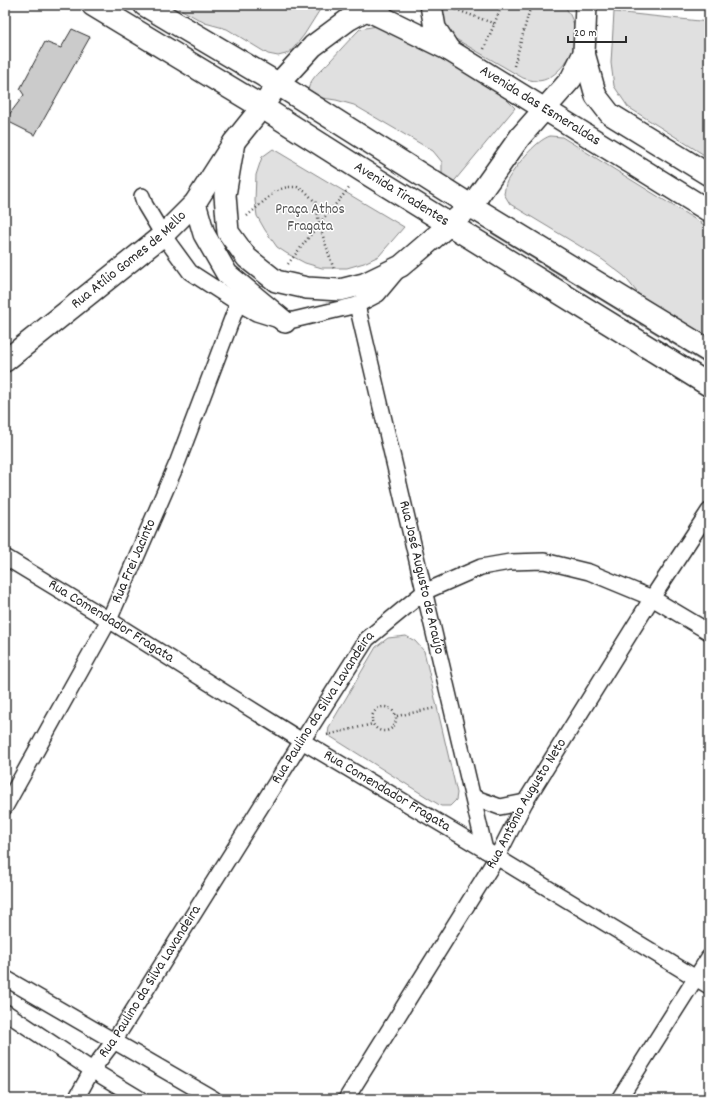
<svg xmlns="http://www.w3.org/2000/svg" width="714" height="1104" font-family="Dekko,sans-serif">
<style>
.green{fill:#e0e0e0;stroke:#868686}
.building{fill:#cbcbcb;stroke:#2b2b2b}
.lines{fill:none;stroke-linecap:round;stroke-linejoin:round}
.minor-casing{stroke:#2b2b2b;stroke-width:18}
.secondary-casing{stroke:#2b2b2b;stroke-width:24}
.primary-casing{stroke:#2b2b2b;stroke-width:25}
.path{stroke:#2b2b2b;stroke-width:2.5;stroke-dasharray:1 3;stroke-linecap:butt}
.minor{stroke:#fff;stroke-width:15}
.secondary{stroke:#fff;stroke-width:21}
.primary{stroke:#fff;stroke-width:22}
.labels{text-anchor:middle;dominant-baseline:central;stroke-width:3;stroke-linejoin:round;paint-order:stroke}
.street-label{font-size:15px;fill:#2b2b2b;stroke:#fff}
.park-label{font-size:15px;fill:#585858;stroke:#fff}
</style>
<rect width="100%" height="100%" fill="#fff"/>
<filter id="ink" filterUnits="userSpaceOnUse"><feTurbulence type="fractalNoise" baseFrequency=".025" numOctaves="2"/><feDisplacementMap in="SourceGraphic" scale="8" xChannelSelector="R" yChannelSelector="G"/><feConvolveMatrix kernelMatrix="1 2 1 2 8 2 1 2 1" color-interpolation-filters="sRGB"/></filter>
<g filter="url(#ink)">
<path class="green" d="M173 5H321V8L304 35 292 50 286 54 278 56 268 54 227 29 205 23Z
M438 5H564C571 15 575 24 576 37 576 51 562 70 550 77 541 83 532 81 523 78L447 34Z
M614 12 709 22V158L628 107 614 86 611 63Z
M377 26 458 66 495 88 515 108 451 185 442 176V162L433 151 354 105 336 100 322 98 308 89C312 76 322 70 331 60 341 49 350 39 360 29Z
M550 136 562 137 709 228V337L640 296 624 276 603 260 510 204 504 194C505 190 505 185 507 181 515 167 535 141 550 136Z
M273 149 404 227 379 256 364 263 347 268H322L305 263 286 253 277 247 265 230 257 216 255 201 256 175 262 157Z
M495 230 709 362V366L491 233Z
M406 636 415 641 424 651 457 793 456 800 450 806H441L328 735 329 727 376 647 388 638Z"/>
<path class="building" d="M72 29 90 37 35 135 5 120 24 95 20 89 45 42 61 48Z"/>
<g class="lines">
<g class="minor-casing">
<g id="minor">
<path d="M142 196 145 205 163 235 190 272 238 303 256 313 285 322 357 305 378 294 398 270"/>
<path id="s1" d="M357 305 485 850"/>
<path id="s2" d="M5 557 109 620 302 741 485 850 709 986"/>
<path d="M473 797 500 807 525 802"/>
<path id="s3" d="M5 807 109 620 178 461 238 303"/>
<path d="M5 978 214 1099"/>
<path d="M5 1012 92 1070 140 1099"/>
<path id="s4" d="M76 1099 92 1070 114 1041 302 741 367 639 424 592 481 567 510 562 544 561 589 572 652 598 709 632"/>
<path id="s5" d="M346 1099 497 857 525 802 652 598 709 511"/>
<path d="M619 1099 709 957"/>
</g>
</g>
<g class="secondary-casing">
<g id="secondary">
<path d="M431 5 435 28 449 50"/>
<path id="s6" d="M359 6 449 50 709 211"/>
<path d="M584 53 596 96 610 114 709 175"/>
<path d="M234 142 225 195 228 232 247 258 276 281 307 288 340 290 364 284 401 266 471 206 520 137 571 79 584 53 586 5"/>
<path d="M195 203 204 234 227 274 285 322"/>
<path id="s7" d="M5 361 163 235 195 203 234 142 262 107 278 84 313 46 348 20 366 10 381 5"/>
</g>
</g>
<g class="primary-casing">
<g id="primary">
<path id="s8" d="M93 5 262 107 363 171 709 385"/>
<path d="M145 5 278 84 471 206 709 351"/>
</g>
</g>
<path class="path" d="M452 8 495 24
M484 49 502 5
M514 66 531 5
M247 216 277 190 288 187H297L306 192 316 203 319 224 334 270
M288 264 319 224 350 187
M372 719a12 12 0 1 1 24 0a12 12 0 1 1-24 0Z
M397 716 435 708
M327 735 373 724"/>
<use href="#minor" class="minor"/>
<use href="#secondary" class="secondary"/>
<use href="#primary" class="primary"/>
</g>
</g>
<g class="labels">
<g class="street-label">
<text stroke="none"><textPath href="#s6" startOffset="207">Avenida das Esmeraldas</textPath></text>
<text stroke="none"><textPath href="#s8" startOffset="362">Avenida Tiradentes</textPath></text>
<text stroke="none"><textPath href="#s7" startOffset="160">Rua Atílio Gomes de Mello</textPath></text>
<text stroke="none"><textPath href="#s3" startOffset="278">Rua Frei Jacinto</textPath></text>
<text stroke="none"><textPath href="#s1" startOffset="280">Rua José Augusto de Araújo</textPath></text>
<text stroke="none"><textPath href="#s2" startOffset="124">Rua Comendador Fragata</textPath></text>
<text stroke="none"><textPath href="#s4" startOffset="463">Rua Paulino da Silva Lavandeira</textPath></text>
<text stroke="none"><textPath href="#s2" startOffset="448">Rua Comendador Fragata</textPath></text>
<text stroke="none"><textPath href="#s5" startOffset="346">Rua Antônio Augusto Neto</textPath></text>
<text stroke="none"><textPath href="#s4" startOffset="139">Rua Paulino da Silva Lavandeira</textPath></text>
</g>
<g class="park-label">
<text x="310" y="210">Praça Athos<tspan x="310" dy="17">Fragata</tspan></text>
</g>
</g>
<rect width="714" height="1104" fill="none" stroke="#fff" stroke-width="20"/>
<rect x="10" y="10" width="694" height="1084" fill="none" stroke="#2b2b2b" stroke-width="1.5" filter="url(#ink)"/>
<path d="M568 36v6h58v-6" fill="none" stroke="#2b2b2b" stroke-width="2"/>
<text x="574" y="36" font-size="12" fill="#2b2b2b" stroke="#ffffff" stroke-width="3" paint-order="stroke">20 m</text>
</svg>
